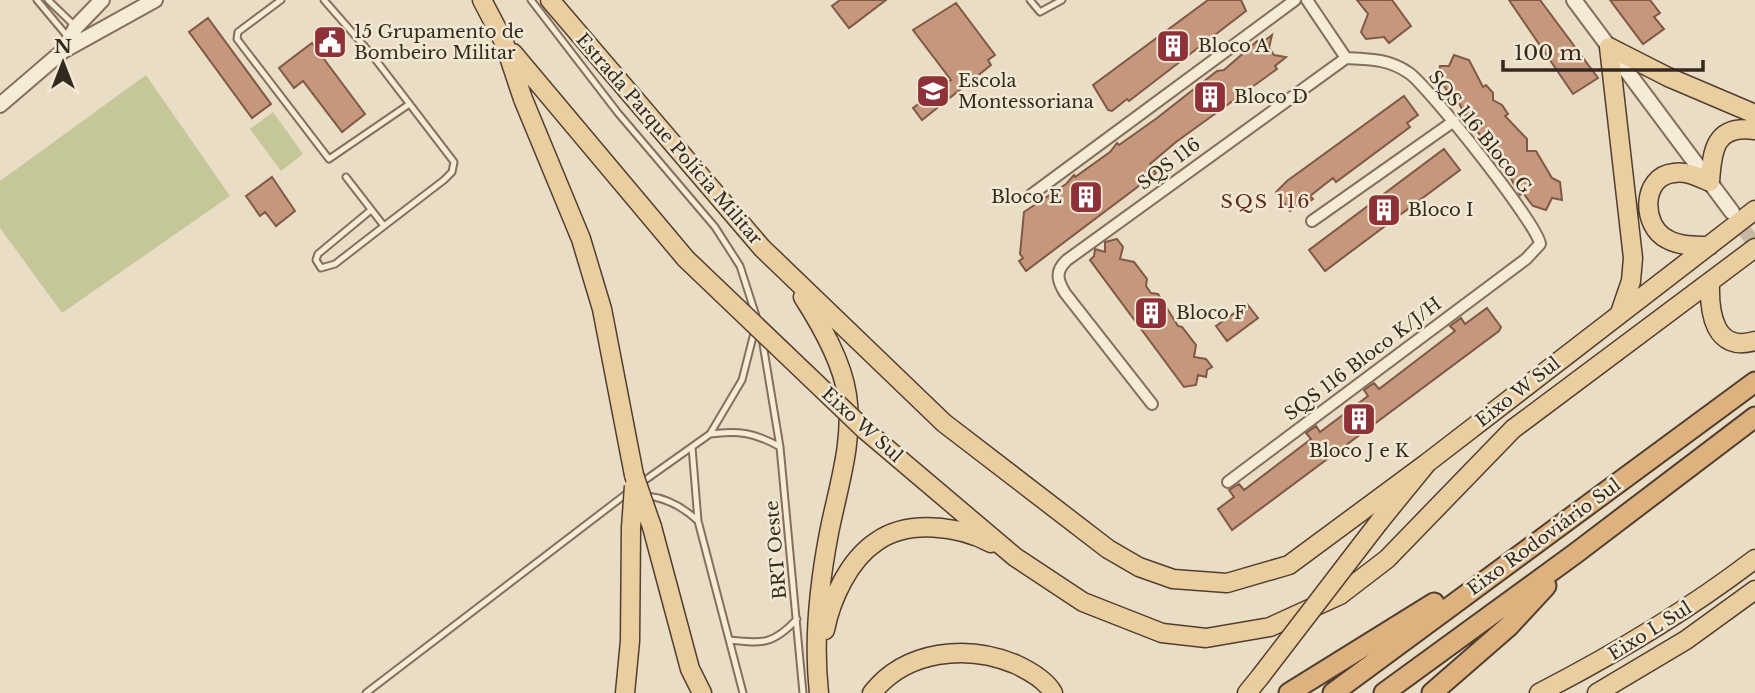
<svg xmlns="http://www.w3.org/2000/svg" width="1755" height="693" font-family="'Libre Baskerville',serif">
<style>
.green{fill:#c5c799}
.building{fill:#c5977d;stroke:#815844;stroke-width:2}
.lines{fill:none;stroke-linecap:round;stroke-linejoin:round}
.tertiary-tunnel{stroke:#c6b9a4;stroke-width:14;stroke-dasharray:14 7;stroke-linecap:butt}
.service-casing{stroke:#846f5c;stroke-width:9}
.minor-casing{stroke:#846f5c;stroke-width:14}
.tertiary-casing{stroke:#846f5c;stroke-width:18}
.primary-casing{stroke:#523e30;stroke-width:21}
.trunk-casing{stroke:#523e30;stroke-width:23}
.service{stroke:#f6ebd7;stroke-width:5}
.minor{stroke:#f6ebd7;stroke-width:10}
.tertiary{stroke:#f6ebd7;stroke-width:14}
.primary{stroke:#eace9f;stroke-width:18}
.trunk{stroke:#deb27e;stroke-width:19}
.primary-bridge-casing{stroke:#523e30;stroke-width:21;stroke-linecap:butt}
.primary-bridge{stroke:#eace9f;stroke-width:18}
.labels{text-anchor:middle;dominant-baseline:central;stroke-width:5;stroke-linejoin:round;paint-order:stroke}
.poi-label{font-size:18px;fill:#35281f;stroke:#f2e8d3;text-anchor:start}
.street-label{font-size:18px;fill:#35281f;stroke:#f2e8d3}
.neighbourhood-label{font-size:19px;letter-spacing:2px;fill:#5e2b22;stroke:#f2e8d3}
</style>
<rect width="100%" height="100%" fill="#eaddc5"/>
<path class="green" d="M146 75 230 196 62 313 0 228V181Z
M273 112 303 154 281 171 250 129Z"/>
<path class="building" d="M840 0H886L849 28 832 6Z
M1208 0H1241L1246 11 1129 101 1127 99 1112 111 1108 110 1093 85Z
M1357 0H1392L1411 26 1389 43 1384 37 1366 39 1361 32 1368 14Z
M1509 0H1540L1598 78 1573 94Z
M1610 0H1650L1660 13 1654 17 1664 29 1643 44Z
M956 3 995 55 988 60 991 65 922 120 913 108 951 80 913 30Z
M208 18 271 104 252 118 189 32Z
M1272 35 1269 48 1274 55 1286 57 1275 66 1277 69 1176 142 1150 164 1156 173 1026 271 1019 261 1023 258 1020 254 1024 212 1066 184 1074 175 1075 177 1110 152 1117 143 1119 145 1157 118 1217 71 1224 70 1257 41 1259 45Z
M312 43 365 114 342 132 303 81 294 88 279 68Z
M1454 55 1469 60 1483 87 1486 85 1493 93V100L1502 105 1508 114 1505 116 1527 139V151H1536L1552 178 1560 182 1562 200 1552 198 1546 210 1533 206 1523 193 1520 195 1508 173V161H1499L1489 147 1486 150 1480 143 1483 140 1474 126V115H1465L1458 101 1450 105 1446 101 1449 93 1439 80 1440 66H1449Z
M1404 96 1418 115 1407 123 1410 127 1336 182 1333 178 1310 196 1313 199 1304 206 1301 202 1290 211 1276 192 1287 181Z
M1444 149 1460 170 1325 271 1309 250Z
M272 177 295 211 276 226 265 212 260 216 246 196Z
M1117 239 1123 247 1120 259 1134 262 1147 279 1146 286 1151 293 1158 294 1178 326 1182 327 1196 345 1194 357 1206 359 1212 367 1207 370 1206 377 1198 375 1196 385 1184 387 1090 260 1094 256 1095 249 1105 252V242Z
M1247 304 1258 318 1227 341 1216 326Z
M1487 308 1501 327 1499 331 1232 530 1218 509 1234 497 1229 490 1239 484 1244 490 1311 439 1306 433 1316 426 1320 432 1368 396 1364 390 1374 383 1379 389 1455 331 1450 326 1461 318 1465 324Z"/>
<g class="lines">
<path class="tertiary-tunnel" d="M1733 214 1755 245"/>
<g class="service-casing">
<path id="service" d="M37 0 68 37
M48 0 76 27
M281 0 238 32 237 39 329 159 408 105
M324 0 372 55 454 162 452 172 444 180 384 226 346 177
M531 0 618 113 715 227 740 266 757 319
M1030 0 1040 12 1062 0
M371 210 318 254 316 260 321 268 335 264 384 226
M762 338 780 447 803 693
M710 434C738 430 756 433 780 447
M692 447 698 521 743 693
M641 483 710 434 742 380 755 329
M647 496C667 498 683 507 698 521
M730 640C763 644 774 644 797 619
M366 693 630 491"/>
</g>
<g class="minor-casing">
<path id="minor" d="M1307 0 1346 58
M1031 195 1295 0
M1312 221 1454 121
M1152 404 1065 293C1057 280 1055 271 1067 260L1346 58
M1228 482 1526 259 1540 244C1538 225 1428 86 1409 73 1389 59 1369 59 1346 58"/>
</g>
<g class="tertiary-casing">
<path id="tertiary" d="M1574 0 1732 212
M63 51 76 27 102 0
M0 105 63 51 155 0"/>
</g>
<g class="primary-casing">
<path id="primary" d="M482 0 504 42 523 99 581 239 602 309 634 475
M550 0 762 248 944 423 1108 549 1139 567 1173 579 1227 583 1289 565 1427 463
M1609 47 1633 258 1631 281 1620 313
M1609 47 1668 77 1755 114
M513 53 686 259
M1709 246C1695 246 1679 246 1667 239 1641 226 1641 176 1674 173 1687 171 1698 177 1710 182 1712 150 1715 124 1755 130
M1710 283C1709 312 1714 353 1755 341
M803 297C821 325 842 361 847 395 854 441 838 487 829 533 819 585 813 640 819 693
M865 430 1015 557 1083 602 1162 633 1206 638 1270 627 1340 595 1387 559 1513 429 1755 248
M1379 522 1427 463 1755 210
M652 527 690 669 702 693
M825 630C831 599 849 560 876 542 908 519 959 526 991 543
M625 693 630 641 631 528
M872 693C906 650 967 644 1015 664 1028 670 1046 680 1053 693
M1247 693 1260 677
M1539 693C1615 654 1687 611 1755 559
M1597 693 1686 640 1755 590"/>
</g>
<g class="trunk-casing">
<path id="trunk" d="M1289 693 1434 603
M1333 693 1755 382
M1384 693 1576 553 1755 417
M1432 693 1509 626 1546 586"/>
</g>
<use href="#service" class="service"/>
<use href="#minor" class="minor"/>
<use href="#tertiary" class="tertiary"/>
<use href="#primary" class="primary"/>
<use href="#trunk" class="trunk"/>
<g class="primary-bridge-casing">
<path id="primary-bridge" d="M686 259 865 430
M634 475 652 527
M631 528 634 486
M1260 677 1379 522"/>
</g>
<use href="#primary-bridge" class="primary-bridge"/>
</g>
<defs>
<g id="civic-square" transform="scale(1.75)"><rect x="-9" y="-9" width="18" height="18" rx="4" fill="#8e3138" stroke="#f2e8d3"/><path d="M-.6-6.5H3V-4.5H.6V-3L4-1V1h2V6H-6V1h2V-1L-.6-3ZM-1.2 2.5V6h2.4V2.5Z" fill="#fff"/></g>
<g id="building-square" transform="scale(1.75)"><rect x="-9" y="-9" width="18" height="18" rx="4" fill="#8e3138" stroke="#f2e8d3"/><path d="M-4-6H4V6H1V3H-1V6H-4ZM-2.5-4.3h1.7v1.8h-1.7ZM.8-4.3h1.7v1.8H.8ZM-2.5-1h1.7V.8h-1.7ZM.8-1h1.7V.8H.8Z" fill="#fff"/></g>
<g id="school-square" transform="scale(1.75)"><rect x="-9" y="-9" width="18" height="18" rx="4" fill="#8e3138" stroke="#f2e8d3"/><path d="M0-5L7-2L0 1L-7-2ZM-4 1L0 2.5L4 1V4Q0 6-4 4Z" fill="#fff"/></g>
</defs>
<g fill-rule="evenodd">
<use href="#civic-square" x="330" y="42"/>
<use href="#building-square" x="1173" y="46"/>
<use href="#school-square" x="933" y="91"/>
<use href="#building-square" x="1210" y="97"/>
<use href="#building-square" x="1086" y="197"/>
<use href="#building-square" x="1384" y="210"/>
<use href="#building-square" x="1151" y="313"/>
<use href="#building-square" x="1359" y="419"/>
</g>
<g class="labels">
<g class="poi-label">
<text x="354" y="32">15 Grupamento de<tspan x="354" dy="21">Bombeiro Militar</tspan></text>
<text x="1198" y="46">Bloco A</text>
<text x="958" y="81">Escola<tspan x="958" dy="21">Montessoriana</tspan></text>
<text x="1234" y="97">Bloco D</text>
<text x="1062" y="197" text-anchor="end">Bloco E</text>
<text x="1408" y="210">Bloco I</text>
<text x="1176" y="313">Bloco F</text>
<text x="1359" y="451" text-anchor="middle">Bloco J e K</text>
</g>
<g class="street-label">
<text transform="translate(1480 132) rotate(51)">SQS 116 Bloco G</text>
<text transform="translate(669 139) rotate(49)">Estrada Parque Polícia Militar</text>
<text transform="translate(1169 164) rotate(-37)">SQS 116</text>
<text transform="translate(1363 359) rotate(-37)">SQS 116 Bloco K/J/H</text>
<text transform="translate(1518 392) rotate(-38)">Eixo W Sul</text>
<text transform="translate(862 425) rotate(42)">Eixo W Sul</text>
<text transform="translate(1544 537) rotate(-36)">Eixo Rodoviário Sul</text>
<text transform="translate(776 550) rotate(-95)">BRT Oeste</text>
<text transform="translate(1650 631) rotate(-32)">Eixo L Sul</text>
</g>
<g class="neighbourhood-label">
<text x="1266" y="201">SQS 116</text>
</g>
</g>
<g transform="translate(63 63)" stroke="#f2e8d3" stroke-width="5" paint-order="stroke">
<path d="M0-5L12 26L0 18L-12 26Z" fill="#35281f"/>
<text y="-10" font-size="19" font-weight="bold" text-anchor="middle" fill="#35281f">N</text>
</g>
<path d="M1503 60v10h200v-10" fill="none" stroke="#35281f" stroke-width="3.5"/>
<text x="1514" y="60" font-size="21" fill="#35281f" stroke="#f2e8d3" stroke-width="5" paint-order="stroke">100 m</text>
</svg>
